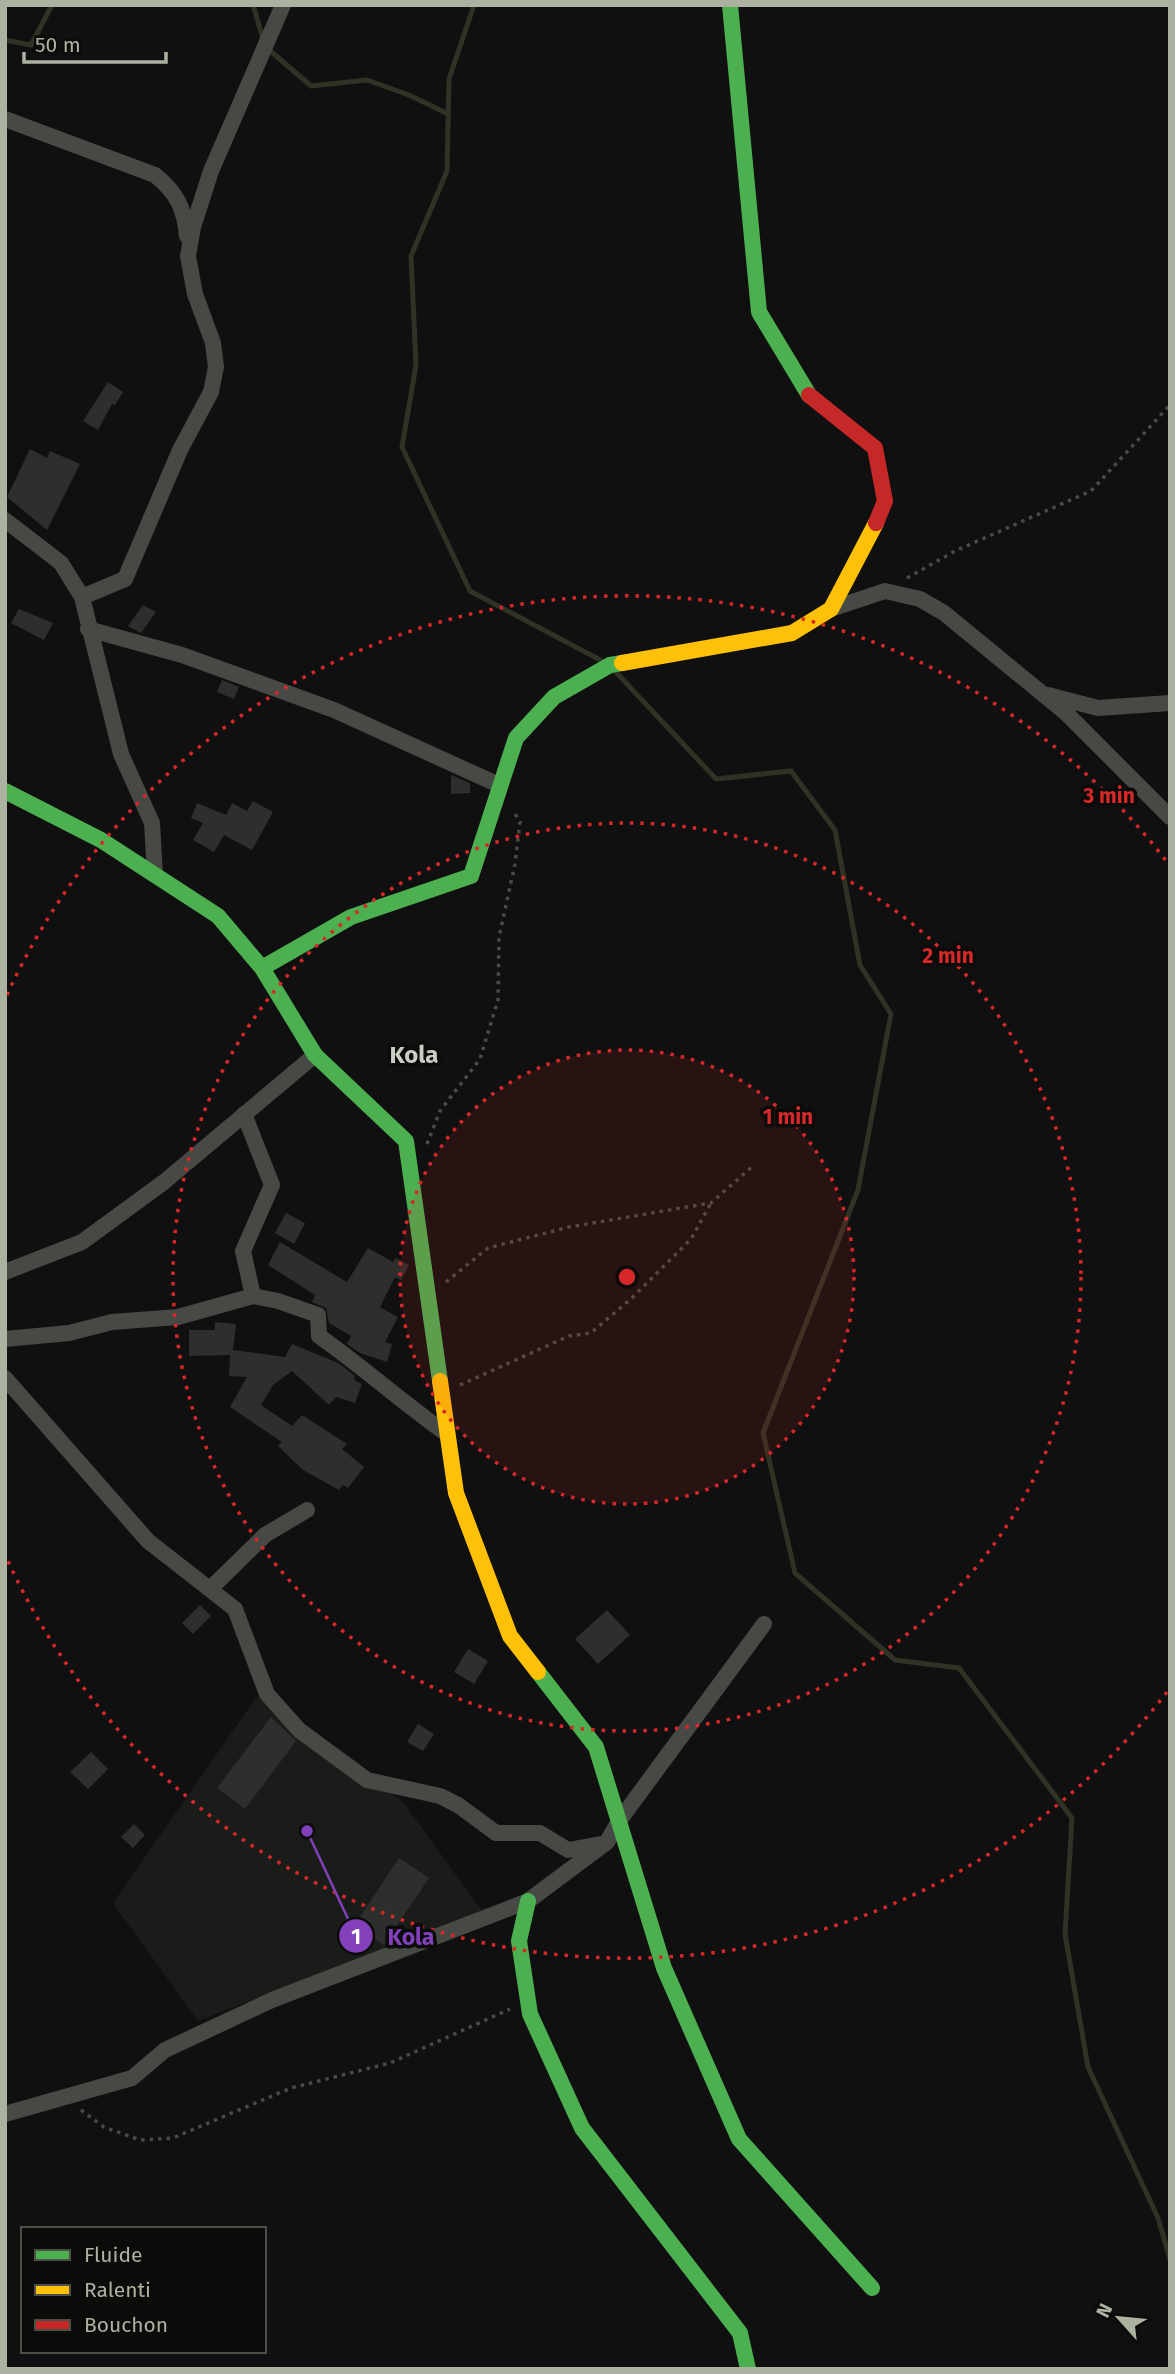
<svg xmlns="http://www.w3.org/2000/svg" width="1175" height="2374" font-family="'Fira Sans',sans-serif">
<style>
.built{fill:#1a1c1a}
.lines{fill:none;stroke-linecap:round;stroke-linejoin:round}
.stream{stroke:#2f3224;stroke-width:5}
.building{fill:#2d2f2c}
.path{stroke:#494b46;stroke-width:3.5;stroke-dasharray:3.5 5;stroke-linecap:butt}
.street{stroke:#474944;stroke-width:16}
.fast{stroke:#4caf50;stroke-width:16}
.slow{stroke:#ffc107;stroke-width:16}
.jam{stroke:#c62828;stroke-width:16}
.ring{fill:none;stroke:#d62828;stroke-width:3.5;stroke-dasharray:3.5 7}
.labels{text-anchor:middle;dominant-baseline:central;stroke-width:7;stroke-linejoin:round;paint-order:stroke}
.quarter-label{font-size:24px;font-weight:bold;fill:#c8cec1;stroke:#0b0c0a}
.centre{fill:#d62828;stroke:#0b0c0a;stroke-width:3.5}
.ring-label{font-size:21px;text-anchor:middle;font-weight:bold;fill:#d62828;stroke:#0b0c0a;stroke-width:7;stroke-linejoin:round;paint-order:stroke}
.leader{fill:none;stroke:#8240ba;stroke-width:2.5}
.callout-dot{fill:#8240ba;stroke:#0b0c0a;stroke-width:2.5}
.mark-label{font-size:21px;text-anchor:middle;font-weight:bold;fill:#fff}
.callout-label{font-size:23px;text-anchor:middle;font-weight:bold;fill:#8240ba;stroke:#0b0c0a;stroke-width:7;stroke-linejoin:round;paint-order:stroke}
</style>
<rect width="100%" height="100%" fill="#101010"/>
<path class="built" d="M257 1696 403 1802 482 1911 198 2021 113 1903Z"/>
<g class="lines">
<path class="stream" d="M253 5 263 39
M474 5 449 79 447 171 411 256 416 365 402 447 470 591 602 661
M5 40 31 45 52 5
M267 48 311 86 367 80 409 95 448 114
M613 669 716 779 791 771 835 830 860 965 891 1014 858 1190 763 1433 795 1573 895 1660 959 1668 1072 1818 1065 1934 1088 2067 1158 2218 1170 2259"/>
</g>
<path class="building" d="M108 382 123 392 115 405 112 404 98 430 83 421Z
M30 449 47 458 50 451 80 464 47 530 7 497Z
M143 605 156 612 141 633 128 626Z
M19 609 53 623 44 640 11 623Z
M222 680 239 687 234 699 217 692Z
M451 775 470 783V793L451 794Z
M253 801 273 812 252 850 224 835 214 852 193 840 203 823 191 818 197 803 226 815 232 803 247 811Z
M286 1213 305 1223 294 1244 275 1233Z
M280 1242 347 1282 368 1248 393 1262 396 1258 409 1265 401 1280 395 1277 380 1307 398 1317 385 1342 392 1344 387 1362 360 1353 347 1344 351 1336 329 1323 326 1308 312 1302 315 1295 268 1265Z
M215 1322 236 1324 233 1350 285 1357 292 1344 338 1363 355 1376 354 1380 362 1384 355 1403 336 1397 329 1405 292 1371 273 1385 261 1405 292 1426 302 1415 347 1444 342 1449 364 1467 348 1488 343 1485 339 1490 303 1470 278 1446 282 1442 230 1407 247 1377 229 1376 230 1355 189 1356V1330H215Z
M200 1605 211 1616 193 1634 182 1623Z
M607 1610 630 1635 598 1664 575 1639Z
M468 1649 488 1661 474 1684 454 1672Z
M271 1717 296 1741 245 1809 217 1788Z
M418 1724 434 1734 423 1751 407 1742Z
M91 1752 108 1769 88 1789 70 1772Z
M134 1824 145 1835 133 1848 121 1837Z
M399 1858 429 1878 384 1945 354 1926Z"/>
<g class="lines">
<path class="path" d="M907 578 955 551 1091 491 1170 405
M427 1144 440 1111 480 1059 498 1000 499 937 515 864 520 822 513 810
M446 1282 488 1248 569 1227 711 1203 754 1165
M460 1385 569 1336 591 1333 632 1298 691 1239 711 1203
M81 2110 104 2127 140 2140 173 2138 291 2088 390 2063 510 2009"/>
<path class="street" d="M5 119 155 175C177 193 184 207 187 236
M5 520 61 563 82 597 121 754 152 823 155 875
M82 597 125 579 180 450 211 392 216 367 213 343 195 294 188 256 193 227 211 171 283 5
M831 609 885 591 920 599 944 613 1066 713 1170 817
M88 629 182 655 334 710 499 785
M1048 695 1098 708 1170 703
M244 1114 272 1185 243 1251 253 1296 278 1301 318 1315 319 1336C363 1367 403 1403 447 1434
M5 1272 82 1242 164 1182 315 1055
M5 1339 69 1333 112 1322 178 1317 253 1296
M5 1378 148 1541 235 1609 267 1694 299 1730 367 1780 440 1796 458 1805 496 1833H540L568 1850 601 1844
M210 1589 265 1535 307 1510
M5 2114 132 2078 165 2050 272 2000 528 1901 607 1842 619 1821 764 1624"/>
<path class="fast" d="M730 5 759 312 809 395
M5 791 101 840 218 916 262 968 315 1055 406 1141 440 1381
M262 968 351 917 471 876 516 738 554 697 610 665 622 663
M538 1672 596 1747 664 1968 739 2139 872 2288
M528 1901 519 1941 530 2014 582 2128 740 2333 748 2369"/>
<path class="slow" d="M622 663 792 633 831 609 876 523
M440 1381 456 1493 510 1636 538 1672"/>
<path class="jam" d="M809 395 875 448 885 501 876 523"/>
</g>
<circle cx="627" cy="1277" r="227" fill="#d62828" fill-opacity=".12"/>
<g class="ring">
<circle cx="627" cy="1277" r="227"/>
<circle cx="627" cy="1277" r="454"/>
<path d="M1167 1692A681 681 0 0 1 7 1559M7 995A681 681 0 0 1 1167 862"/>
</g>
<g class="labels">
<g class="quarter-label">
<text x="414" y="1055">Kola</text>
</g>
</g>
<circle cx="627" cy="1277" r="10" class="centre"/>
<g class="ring-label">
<text x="1109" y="803">3 min</text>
<text x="948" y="963">2 min</text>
<text x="788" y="1124">1 min</text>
</g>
<path class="leader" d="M307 1831L356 1936"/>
<g class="callout-dot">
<circle cx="307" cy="1831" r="7"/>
<circle cx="356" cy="1936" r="18"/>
</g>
<g class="mark-label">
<text x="356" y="1944">1</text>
</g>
<g class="callout-label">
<text x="411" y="1945">Kola</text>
</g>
<rect width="1175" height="2374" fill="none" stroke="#abb3a0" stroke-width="14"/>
<rect x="21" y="2227" width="245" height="126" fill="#0b0c0a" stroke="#4b4f46" stroke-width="2"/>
<rect x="35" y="2250" width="35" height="10" fill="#4caf50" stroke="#4b4f46" stroke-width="2"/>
<text x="84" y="2262" font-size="21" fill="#abb3a0">Fluide</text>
<rect x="35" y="2285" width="35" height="10" fill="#ffc107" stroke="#4b4f46" stroke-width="2"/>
<text x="84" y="2297" font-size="21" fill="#abb3a0">Ralenti</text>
<rect x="35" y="2320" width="35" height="10" fill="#c62828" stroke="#4b4f46" stroke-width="2"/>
<text x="84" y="2332" font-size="21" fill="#abb3a0">Bouchon</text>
<g transform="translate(1119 2318) rotate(297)" stroke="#0b0c0a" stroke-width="5" paint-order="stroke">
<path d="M0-5L12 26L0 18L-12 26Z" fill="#abb3a0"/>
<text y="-10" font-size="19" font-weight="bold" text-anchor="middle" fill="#abb3a0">N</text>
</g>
<path d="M24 52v10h142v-10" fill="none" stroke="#abb3a0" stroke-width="3.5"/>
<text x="35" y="52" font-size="21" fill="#abb3a0" stroke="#0b0c0a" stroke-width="5" paint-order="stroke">50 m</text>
</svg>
